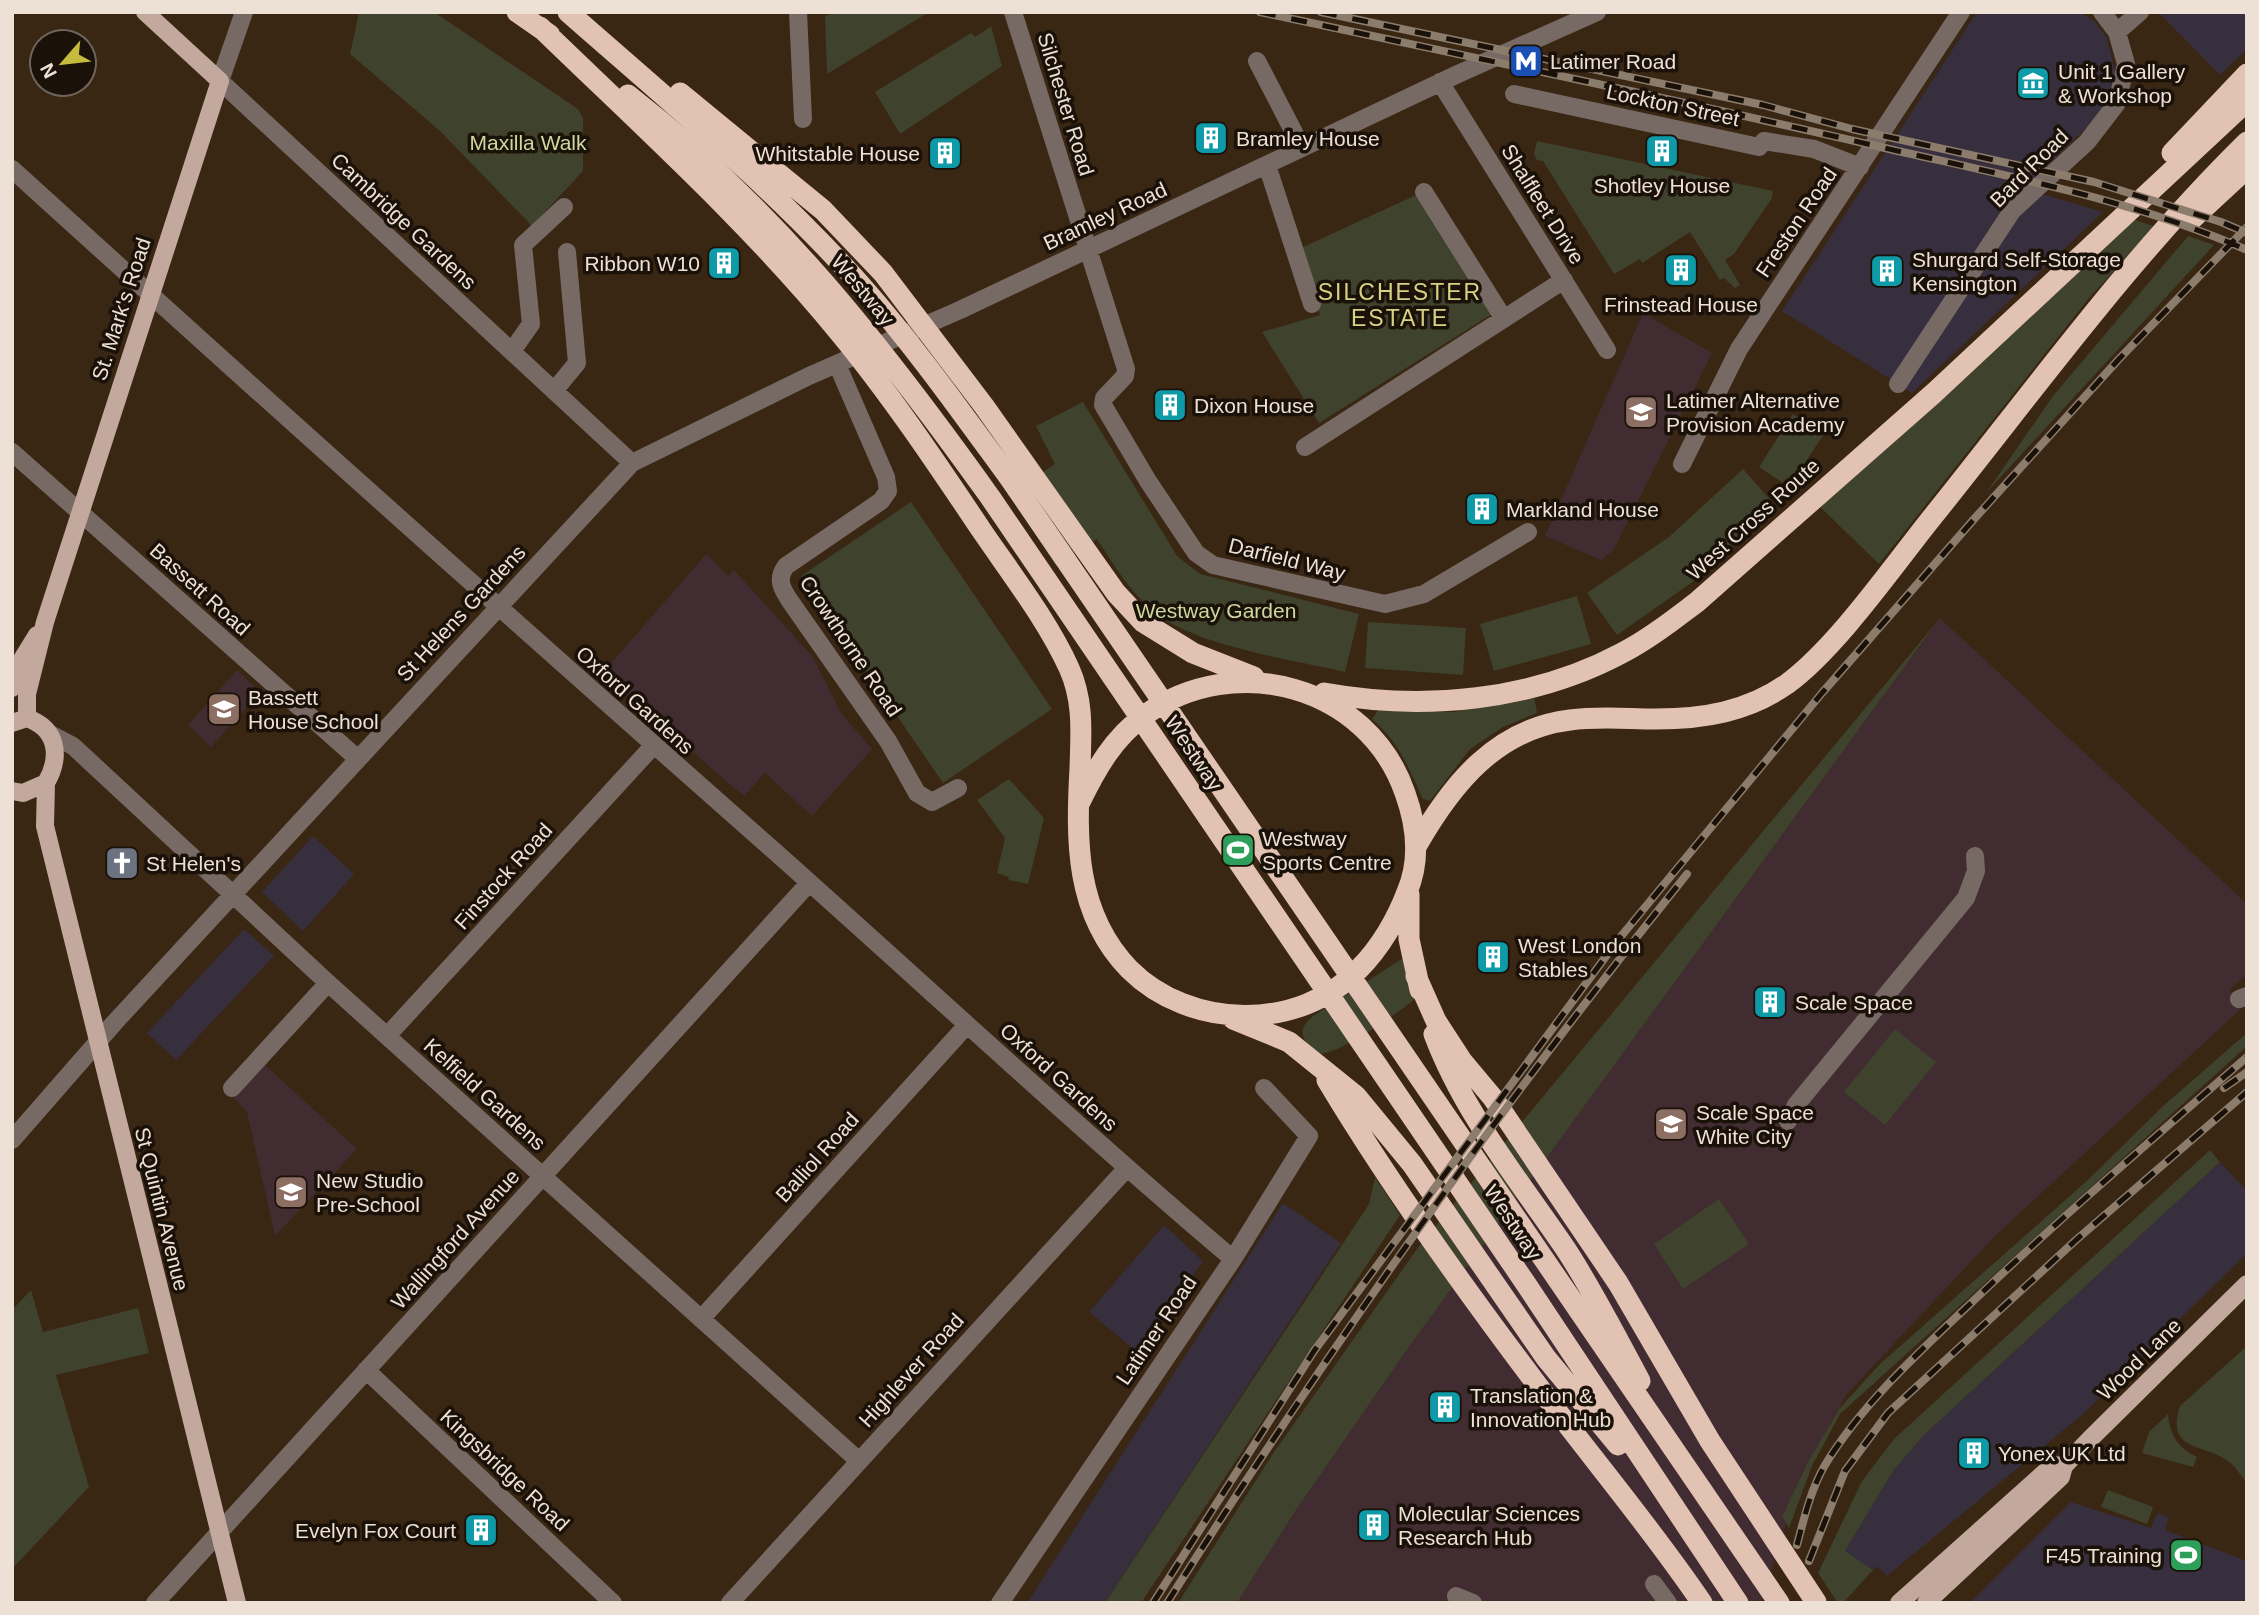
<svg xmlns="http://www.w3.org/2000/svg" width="2259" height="1615" font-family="Helvetica,sans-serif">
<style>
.commercial{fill:#372e3e}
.education{fill:#402c31}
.green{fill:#3f422c}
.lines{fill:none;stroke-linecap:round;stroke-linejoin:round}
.minor{stroke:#776a64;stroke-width:18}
.major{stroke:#c3a99d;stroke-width:18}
.highway{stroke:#e2c2b3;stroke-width:21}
.rail-casing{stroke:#8b7c6c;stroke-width:8}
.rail{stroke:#1a1109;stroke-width:5;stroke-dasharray:16;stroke-linecap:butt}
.labels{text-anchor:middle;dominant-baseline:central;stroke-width:7;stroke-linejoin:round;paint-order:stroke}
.poi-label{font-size:21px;fill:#ede1d5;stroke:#1a1109;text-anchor:start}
.street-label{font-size:21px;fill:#ede1d5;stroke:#1a1109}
.park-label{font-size:21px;fill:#cfd79e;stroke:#1a1109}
.neighbourhood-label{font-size:23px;letter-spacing:2px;fill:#d7d283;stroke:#1a1109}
</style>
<rect width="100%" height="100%" fill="#392613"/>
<path class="commercial" d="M1977 12H2080L2095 22 2107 38 2117 79 2110 104 2025 189 2103 212 1912 393 1782 311Z
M2158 12H2247V49L2220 75Z
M313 836 354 874 303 931 262 892Z
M244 929 274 956 176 1060 147 1033Z
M2220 1162 2247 1191V1253L2083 1414 1887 1576 1877 1566 1873 1570 1844 1552 1893 1471 1923 1436Z
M1283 1203 1341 1243 1105 1603H1027Z
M1164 1225 1203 1261 1138 1353 1089 1312Z
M2071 1502 2151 1528 2157 1513 2169 1517 2165 1530 2247 1561V1603H1970Z"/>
<path class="education" d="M1643 313 1712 353 1613 551 1601 560 1545 536Z
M706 554 728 576 734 570 813 657 841 713 872 749 812 816 765 773 744 796 602 674Z
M1940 618 2247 904V974L2229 990 2244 1006 1995 1236 1846 1395 1801 1477 1761 1603H1237L1294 1513 1406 1351Z
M237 670 260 692 211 747 188 725Z
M264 1064 357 1149 275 1236 247 1112 233 1097Z"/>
<path class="green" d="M359 12H434L578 109 583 118V171L532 226 440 131 350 54Z
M837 12H929L827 74 825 16Z
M991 26 1002 66 900 134 875 92 971 33 975 37Z
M1537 141 1773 191 1772 198 1734 254 1725 260 1740 285 1735 288 1724 278 1720 280 1690 232 1642 263 1640 259 1614 274 1543 161 1537 160 1534 154Z
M1416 195 1492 314 1319 423 1262 332 1320 315 1301 248Z
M2133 219 2155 227 2089 298 1879 564 1818 505 1942 400Z
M2188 236 2214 245 1986 493 2053 396Z
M1083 402 1177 556 1200 574 1359 614 1345 672C1291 659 1194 646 1153 611 1129 591 1114 565 1097 539L1056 566 1010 494 1055 464 1036 426Z
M1793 414 1824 434 1789 487 1759 467Z
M1743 469 1776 506 1701 576 1617 635 1587 593 1669 537Z
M911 502 1052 709 943 783 801 576Z
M1577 596 1591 644 1494 671 1480 624Z
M1940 618 1406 1351 1294 1513 1237 1603H1178L1272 1455 1419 1246Z
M1368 622 1466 628 1463 675 1365 668Z
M1534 696 1537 713 1503 727 1470 749 1430 801 1423 799C1407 765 1401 745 1372 719L1379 709 1454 712Z
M1009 779 1044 818 1028 884 1008 880 1009 877 997 873 1005 838 977 800Z
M1417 955 1431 985C1412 1004 1344 1053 1319 1054 1303 1042 1295 1031 1313 1016L1400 960Z
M1895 1029 1936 1062 1885 1125 1844 1092Z
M2247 1033V1046L1840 1414 1812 1466 1789 1528 1782 1517 1808 1462 1839 1409 1879 1365 2090 1178 2163 1106Z
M2210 1150 2220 1162 1923 1436 1893 1471 1845 1551 1873 1570 1843 1603H1838L1818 1573 1862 1481 1894 1439Z
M1375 1177 1400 1215 1141 1603H1105L1369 1204Z
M1719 1199 1749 1244 1683 1289 1654 1244Z
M31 1290 43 1332 138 1308 149 1353 56 1375 89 1487 12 1569V1310Z
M2247 1346V1483C2241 1476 2235 1466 2228 1461 2204 1443 2165 1452 2180 1406Z
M2168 1414C2170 1435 2178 1448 2197 1457L2193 1467 2142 1453 2149 1432Z
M2108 1490 2153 1507 2147 1524 2101 1507Z"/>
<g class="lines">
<path class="minor" d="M244 12 220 81 632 463
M798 12 803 119
M1013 12 1126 369 1125 376 1104 398 1103 405 1148 481 1196 553 1213 565 1385 604 1424 594 1528 532
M2117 32 2140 12
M1257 61 1302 148
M1440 82 1607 350
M1514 94 1759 147 1764 141 1814 149 1860 167
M1267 165 1312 304
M12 169C264 398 517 624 772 849 926 986 1076 1126 1233 1259
M1424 192 1504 319
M512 351 531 324 523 245 564 207
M837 364 886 477 888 491 881 501 786 566C776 579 782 589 790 601L888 741 917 793 932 802 958 788
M1898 384 2012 211 2087 142 2117 103 2126 64 2117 32 2102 12
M554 391 577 363 567 252
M1305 447 1564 280
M12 452 358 759
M1682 464 1739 349 1961 12
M50 734 73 746 328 983 859 1461
M2239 999 2247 996
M387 1036 653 746
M232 1088 328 983
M1788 1121 1796 1105 1966 898 1976 871 1975 856
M12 1140 115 1022 632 463 809 376 960 310 1458 74 1597 12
M701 1319 967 1025
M366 1370 613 1603
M1654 1584 1668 1603
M1456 1596 1473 1603
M155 1603 809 883
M730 1603 1126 1169
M1000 1603 1233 1259 1309 1136 1264 1088"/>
<path class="major" d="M12 688 21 661 37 635
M27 718V694L45 622 220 81 145 12
M12 723 27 718C58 729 61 757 46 783L23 793 12 791
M46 783 45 826 237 1603
M1899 1603 2053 1465 2064 1466
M1926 1603 2061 1477 2064 1466 2090 1439 2247 1284"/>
<path class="highway" d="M517 12 550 35
M568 12C668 100 770 184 859 283 914 345 962 413 1011 480L1779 1603
M540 27C642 126 749 222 839 332 891 395 937 464 982 531 1012 575 1047 620 1069 668 1084 701 1081 733 1080 768 1076 841 1075 913 1129 969 1190 1030 1299 1032 1359 969 1380 948 1397 919 1407 892 1421 859 1417 826 1405 793 1368 686 1235 650 1145 715 1113 738 1096 769 1079 804
M680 93 823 210 883 273 984 406 1116 593 1143 622 1193 653 1254 677
M628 95C776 210 882 346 990 497L1526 1284 1738 1603
M2172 153 2247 74
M2192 219 2247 168
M1324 693C1424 711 1532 701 1622 653 1649 639 1673 620 1697 602L1934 393 2247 101
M1417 845C1452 784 1496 729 1570 720 1598 716 1628 719 1656 719 1703 719 1747 712 1787 684 1836 648 1891 569 1930 520 2033 392 2129 258 2247 142
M1409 894V939L1420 990
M1416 976 1436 1021 1462 1061 1493 1098 1618 1283 1710 1441 1816 1602
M1233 1019 1289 1042 1356 1096 1412 1164 1546 1358 1618 1445
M1434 1034C1464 1114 1519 1180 1567 1251 1594 1293 1617 1338 1640 1381
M1327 1080C1390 1185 1461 1284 1535 1382 1590 1456 1650 1526 1702 1603"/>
<g class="rail-casing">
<path id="rail" d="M1260 12C1465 56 1671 98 1876 146 2001 175 2128 198 2247 250
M1321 12 1763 105 1852 129 2094 182 2221 222 2247 233
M2224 1088 2247 1072
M1797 1545C1804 1518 1811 1489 1825 1465 1862 1404 1918 1353 1970 1304 2060 1218 2154 1138 2247 1057
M1809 1561 1845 1471 1888 1413 2076 1240 2247 1092
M1153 1603 1314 1351 1618 940 1822 693 1975 518 2119 359 2247 227
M1167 1603C1327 1351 1500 1106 1687 874"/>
</g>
<use href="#rail" class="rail"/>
</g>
<defs>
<g id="metro-square" transform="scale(1.75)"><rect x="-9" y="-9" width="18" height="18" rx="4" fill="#1a4fb4" stroke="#1a1109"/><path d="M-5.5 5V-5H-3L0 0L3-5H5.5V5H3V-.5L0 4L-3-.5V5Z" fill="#fff"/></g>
<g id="museum-square" transform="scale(1.75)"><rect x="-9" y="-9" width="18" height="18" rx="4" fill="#0f9aa8" stroke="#1a1109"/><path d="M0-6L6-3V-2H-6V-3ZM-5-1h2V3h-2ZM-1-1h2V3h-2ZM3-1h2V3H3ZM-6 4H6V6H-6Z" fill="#fff"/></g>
<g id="building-square" transform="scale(1.75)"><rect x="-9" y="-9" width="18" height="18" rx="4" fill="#0f9aa8" stroke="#1a1109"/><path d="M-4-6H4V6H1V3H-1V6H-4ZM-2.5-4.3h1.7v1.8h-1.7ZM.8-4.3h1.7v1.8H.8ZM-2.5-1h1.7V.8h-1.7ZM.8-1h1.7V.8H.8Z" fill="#fff"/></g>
<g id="school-square" transform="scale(1.75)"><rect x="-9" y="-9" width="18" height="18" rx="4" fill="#8d6e63" stroke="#1a1109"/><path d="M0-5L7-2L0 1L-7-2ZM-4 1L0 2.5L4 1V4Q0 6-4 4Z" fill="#fff"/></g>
<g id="stadium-square" transform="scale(1.75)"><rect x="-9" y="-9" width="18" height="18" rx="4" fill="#2e9e5b" stroke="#1a1109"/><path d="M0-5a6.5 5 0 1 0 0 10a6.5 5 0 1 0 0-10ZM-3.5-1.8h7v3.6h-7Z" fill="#fff"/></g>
<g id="church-square" transform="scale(1.75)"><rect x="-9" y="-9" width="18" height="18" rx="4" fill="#6b7280" stroke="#1a1109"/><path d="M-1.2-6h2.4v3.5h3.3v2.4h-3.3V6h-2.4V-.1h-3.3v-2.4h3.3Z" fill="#fff"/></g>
<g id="university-square" transform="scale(1.75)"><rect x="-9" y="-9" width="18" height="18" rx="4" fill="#8d6e63" stroke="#1a1109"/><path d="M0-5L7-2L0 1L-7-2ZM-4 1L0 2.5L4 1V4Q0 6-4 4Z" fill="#fff"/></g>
</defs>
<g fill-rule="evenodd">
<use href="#metro-square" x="1526" y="61"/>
<use href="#museum-square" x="2033" y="83"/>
<use href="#building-square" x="1211" y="138"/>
<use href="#building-square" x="1662" y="151"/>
<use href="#building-square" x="945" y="153"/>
<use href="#building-square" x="724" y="263"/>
<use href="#building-square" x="1681" y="270"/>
<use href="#building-square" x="1887" y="271"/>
<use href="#building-square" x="1170" y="405"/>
<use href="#school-square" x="1641" y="412"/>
<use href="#building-square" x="1482" y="509"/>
<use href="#school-square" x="224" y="709"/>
<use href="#stadium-square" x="1238" y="850"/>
<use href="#church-square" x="122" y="863"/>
<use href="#building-square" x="1493" y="957"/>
<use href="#building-square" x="1770" y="1002"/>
<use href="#university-square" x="1671" y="1124"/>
<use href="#school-square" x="291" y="1192"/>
<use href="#building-square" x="1445" y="1407"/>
<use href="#building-square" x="1974" y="1453"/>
<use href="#building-square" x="1374" y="1525"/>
<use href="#building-square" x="481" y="1530"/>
<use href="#stadium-square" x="2186" y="1555"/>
</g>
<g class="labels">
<g class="poi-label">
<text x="1550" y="61">Latimer Road</text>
<text x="2058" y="71">Unit 1 Gallery<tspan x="2058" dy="24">&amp; Workshop</tspan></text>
<text x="1236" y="138">Bramley House</text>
<text x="920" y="153" text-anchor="end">Whitstable House</text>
<text x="1662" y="185" text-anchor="middle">Shotley House</text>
<text x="1912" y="259">Shurgard Self-Storage<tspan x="1912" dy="24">Kensington</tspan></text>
<text x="700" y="263" text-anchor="end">Ribbon W10</text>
<text x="1681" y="304" text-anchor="middle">Frinstead House</text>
<text x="1666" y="400">Latimer Alternative<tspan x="1666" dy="24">Provision Academy</tspan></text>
<text x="1194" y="405">Dixon House</text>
<text x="1506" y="509">Markland House</text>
<text x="248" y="697">Bassett<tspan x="248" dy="24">House School</tspan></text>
<text x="1262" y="838">Westway<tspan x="1262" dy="24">Sports Centre</tspan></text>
<text x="146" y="863">St Helen's</text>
<text x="1518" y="945">West London<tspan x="1518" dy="24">Stables</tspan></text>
<text x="1795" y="1002">Scale Space</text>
<text x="1696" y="1112">Scale Space<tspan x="1696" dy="24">White City</tspan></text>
<text x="316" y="1180">New Studio<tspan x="316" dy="24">Pre-School</tspan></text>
<text x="1470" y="1395">Translation &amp;<tspan x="1470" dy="24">Innovation Hub</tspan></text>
<text x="1998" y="1453">Yonex UK Ltd</text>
<text x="1398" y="1513">Molecular Sciences<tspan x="1398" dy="24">Research Hub</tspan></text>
<text x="456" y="1530" text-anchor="end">Evelyn Fox Court</text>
<text x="2162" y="1555" text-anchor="end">F45 Training</text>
</g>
<g class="street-label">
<text transform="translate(1066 104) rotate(73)">Silchester Road</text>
<text transform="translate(1673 105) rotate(12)">Lockton Street</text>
<text transform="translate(2029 168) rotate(-45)">Bard Road</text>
<text transform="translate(1543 204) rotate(58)">Shalfleet Drive</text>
<text transform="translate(1105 216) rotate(-25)">Bramley Road</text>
<text transform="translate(404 221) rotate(43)">Cambridge Gardens</text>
<text transform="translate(1796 222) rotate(-56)">Freston Road</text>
<text transform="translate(863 290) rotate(50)">Westway</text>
<text transform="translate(121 309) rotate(-72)">St. Mark's Road</text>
<text transform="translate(1753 519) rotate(-42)">West Cross Route</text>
<text transform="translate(1287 559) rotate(14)">Darfield Way</text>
<text transform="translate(200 589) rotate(42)">Bassett Road</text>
<text transform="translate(461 613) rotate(-47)">St Helens Gardens</text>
<text transform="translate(851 646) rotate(56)">Crowthorne Road</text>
<text transform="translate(635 700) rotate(42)">Oxford Gardens</text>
<text transform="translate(1194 753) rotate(56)">Westway</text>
<text transform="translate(503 876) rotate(-48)">Finstock Road</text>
<text transform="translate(1059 1077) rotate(42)">Oxford Gardens</text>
<text transform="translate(485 1094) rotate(42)">Kelfield Gardens</text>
<text transform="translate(817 1157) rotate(-48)">Balliol Road</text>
<text transform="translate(162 1209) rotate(76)">St Quintin Avenue</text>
<text transform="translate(1513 1222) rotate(56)">Westway</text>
<text transform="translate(455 1239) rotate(-48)">Wallingford Avenue</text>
<text transform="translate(1156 1330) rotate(-56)">Latimer Road</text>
<text transform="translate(2139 1359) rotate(-44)">Wood Lane</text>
<text transform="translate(911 1370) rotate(-48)">Highlever Road</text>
<text transform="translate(505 1470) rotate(43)">Kingsbridge Road</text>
</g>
<g class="park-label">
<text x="528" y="142">Maxilla Walk</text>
<text x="1216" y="610">Westway Garden</text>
</g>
<g class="neighbourhood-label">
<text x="1400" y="292">SILCHESTER<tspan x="1400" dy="26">ESTATE</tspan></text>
</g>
</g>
<rect width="2259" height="1615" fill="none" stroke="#ede1d5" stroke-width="28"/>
<g transform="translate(63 63) rotate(242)"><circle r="33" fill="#1a1109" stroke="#6e645b" stroke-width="2"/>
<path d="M0-5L12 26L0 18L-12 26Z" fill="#c5bc3d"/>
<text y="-10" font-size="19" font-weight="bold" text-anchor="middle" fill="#ede1d5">N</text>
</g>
</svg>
